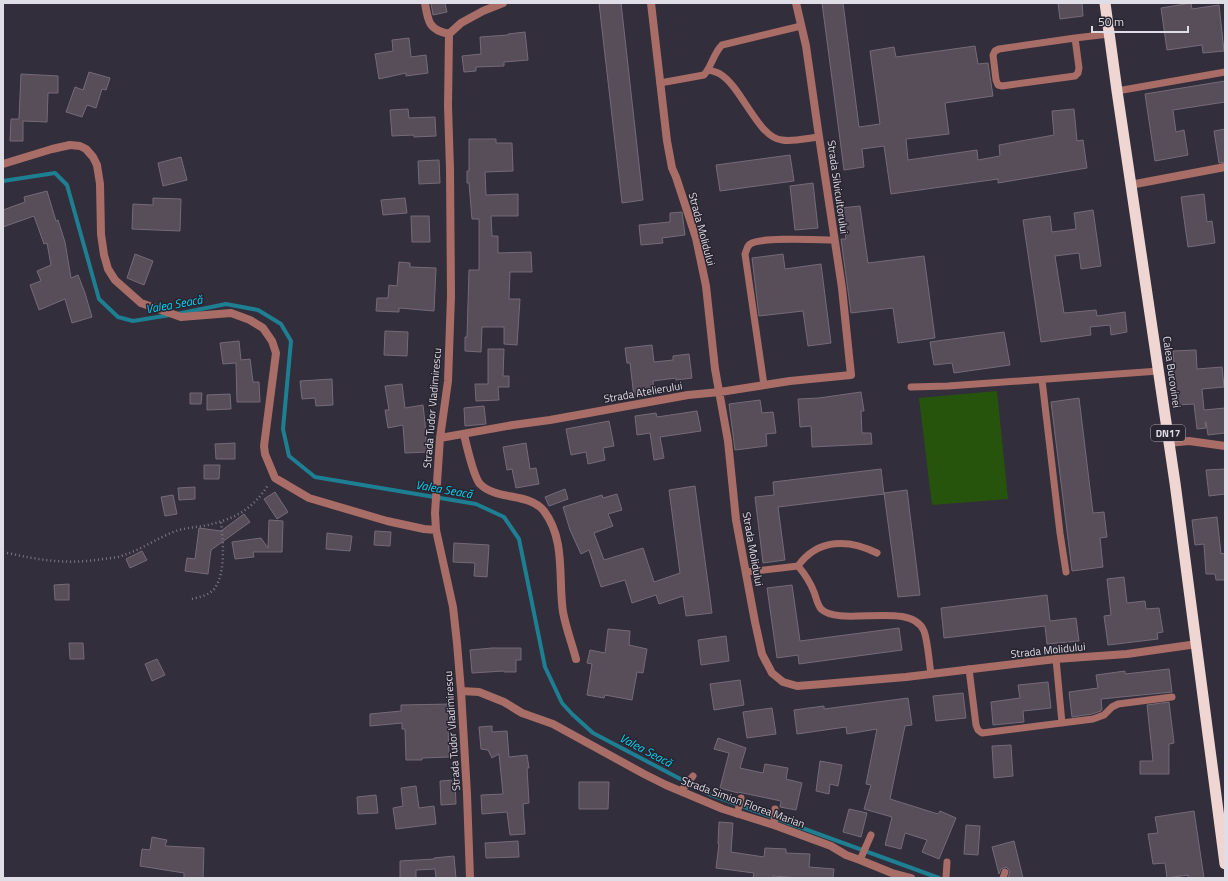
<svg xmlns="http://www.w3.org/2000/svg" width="1228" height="881" font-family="'Titillium Web',sans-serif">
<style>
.green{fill:#27540c}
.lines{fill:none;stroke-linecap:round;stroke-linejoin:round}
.stream{stroke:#1d7f91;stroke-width:4}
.building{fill:#584e59;stroke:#756b77}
.path{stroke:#7d7a85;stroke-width:2.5;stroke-dasharray:1 3;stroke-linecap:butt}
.service{stroke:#a86d66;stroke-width:7}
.minor{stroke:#a86d66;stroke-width:8}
.trunk{stroke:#f0d6d3;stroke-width:11}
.labels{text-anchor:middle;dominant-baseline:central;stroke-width:3;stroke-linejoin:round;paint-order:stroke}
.shield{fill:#282430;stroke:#a8a6af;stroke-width:1}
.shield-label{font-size:10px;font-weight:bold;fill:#dfdde5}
.street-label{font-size:11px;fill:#dfdde5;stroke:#282430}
.water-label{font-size:12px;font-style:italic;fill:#00d6f5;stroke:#282430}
</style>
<rect width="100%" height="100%" fill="#322e3b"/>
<path class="green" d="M997 391 1008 499 932 505 919 398Z"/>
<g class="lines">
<path class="stream" d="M3 181 55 173 67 185 99 299 118 317 133 321 170 315
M177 314 226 304 258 310 281 324 291 341 283 429 289 456 315 477 476 504 504 517 519 539 545 667 562 703 572 714 593 733 709 794 939 878"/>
</g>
<path class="building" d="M431 3H445L447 12 433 15Z
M599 3H621L643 200 622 203Z
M822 3H843L859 127 880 124 870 51 894 47 896 57 975 46 978 64 988 63 993 96 945 103 949 134 906 139 908 160 977 150 978 160 1000 156 999 145 1054 135 1052 111 1074 109 1077 141 1083 140 1087 168 998 183V179L891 194 884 146 862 149 864 167 844 170Z
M1058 3H1082L1083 16 1060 19Z
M1191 3 1192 9 1219 5 1224 51 1203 53 1202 45 1167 50 1161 8Z
M525 32 528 60 504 62V66L476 67V71L464 72 462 56 481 54 480 37 508 35V34Z
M409 38 411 57 426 55 428 73 406 76V73L379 79 375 54 393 51 392 40Z
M89 72 110 78 106 90 102 89 96 108 87 105 82 117 66 112 75 87 83 90Z
M21 74 58 76V93H48L47 122 23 121V141H10L11 119H19Z
M1225 81V102L1173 110 1176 132 1184 130 1188 155 1155 161 1145 94Z
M408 109 409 118 435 117 436 136 414 137V135L392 136 390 110Z
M1225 129V162L1219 163 1214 131Z
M469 139H496V143H512L513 171 485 172 486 195 518 194V216H491L492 236H498V253L531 252 532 272H510L509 299H520L517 345 504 344V327H482L481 352 465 351V337H467L469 270H479V219H472L469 183H467V171H469Z
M790 155 794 181 720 191 716 165Z
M181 157 187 180 163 186 158 163Z
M439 160 440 183 419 184 418 161Z
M813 183 818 228 795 230 790 186Z
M47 191 56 221 58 220 65 242 71 278 78 275 85 293 92 317 72 323 65 299 39 310 30 285 41 281 37 271 51 265 47 243 44 244 34 216 3 227V210L25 202 24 197Z
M1204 194 1207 222 1212 221 1215 243 1188 247 1181 197Z
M153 198 181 199 180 231 132 229 133 204 153 205Z
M405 198 407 213 383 215 381 200Z
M860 206 868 263 924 256 935 338 898 343 893 308 851 313 841 239H846L841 208Z
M1093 210 1101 266 1081 269 1079 253 1055 256 1064 313 1096 310 1097 316 1125 312 1127 332 1111 335 1110 325 1090 327 1091 335 1041 342 1023 220 1050 216 1052 232 1076 229 1074 213Z
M682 212 685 235 662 238 663 243 641 245 639 225 670 222V213Z
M411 216H429L430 242H412Z
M135 254 153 261 144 285 127 278Z
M783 254 785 269 821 264 831 343 808 346 803 311 759 316 752 258Z
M399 262 410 263V267L436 268 434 311 399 308V312L376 311 377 298H388L389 285 397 286Z
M385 331 408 332 407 356 384 355Z
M1004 332 1010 365 954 373 952 363 934 365 930 342Z
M239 341 241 360 250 359 253 382H259L260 402H237L236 363 223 364 220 343Z
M652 345 654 362 673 360V356L689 354 692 378 676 380V378L653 381 654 394 634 397 630 363H627L625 348Z
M488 349H504L503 376H509V387H498L499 400 476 401 475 384H488Z
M1196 350 1197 369 1222 367 1224 387 1202 389 1204 410 1225 408V433L1208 435 1206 422H1205L1206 428 1197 429 1194 404 1177 405 1173 351Z
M332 379 333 405 316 406 315 398 302 399 300 381Z
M402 384 405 408 423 405 425 423 427 452 405 453 403 425 388 428 385 410H389L385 386Z
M861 392 864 411H861L862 433H871L872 444 812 447 811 426 800 427 798 399 819 398Z
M190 393H202L201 404H190Z
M230 394 231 409 207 410V395Z
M1079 398 1093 513 1104 512 1107 537 1100 538 1103 567 1072 571 1051 402Z
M760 400 762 413 773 412 776 433 766 434 767 446 735 450 729 404Z
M484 406 486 424 465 426 464 408Z
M697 411 701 431 660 437 664 458 654 460 650 433 637 435 635 416 656 413 657 417Z
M609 421 614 446 603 448 605 460 588 464 586 452 571 455 566 429Z
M235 443V459H216L215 444Z
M526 443 530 469 536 468 539 484 516 488 512 469 507 470 503 447Z
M204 465H220L219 479H204Z
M881 469 884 494 778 507 785 560 763 563 755 497 774 495 773 482Z
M1225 469V494L1209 496 1206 470Z
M695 486 712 613 686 616 683 596 659 604 656 595 632 603 625 580 601 587 589 550 581 554 570 530 563 507 602 495 603 498 617 494 622 510 608 514 613 526 594 533 604 560 643 548 654 582 680 573 669 490Z
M195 487V499L179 500 178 488Z
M565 489 568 499 549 506 545 497Z
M907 490 920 595 898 597 884 493Z
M275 492 288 512 277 519 264 499Z
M173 495 177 514 165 516 161 497Z
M244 514 250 522 211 550 208 574 185 571 187 558 195 559 199 528 221 531Z
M1217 517 1221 554 1225 553V580H1216L1215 574H1206L1204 544 1195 545 1192 520Z
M269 520 283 521 282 552H253L254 557 235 559 232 542 261 538 268 548Z
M375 531 391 532 390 546 374 545Z
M327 533 352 536 350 551 326 549Z
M454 543 489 545 487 577 474 576 475 563 453 562Z
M142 551 147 560 130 568 126 559Z
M1124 577 1127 603 1145 601 1146 609 1159 608 1163 632 1157 633 1158 639 1108 645 1104 616 1111 615 1107 579Z
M69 584V600H55L54 585Z
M792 585 800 641 899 628 902 650 799 664 798 655 777 658 767 588Z
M1047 595 1050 621 1076 618 1079 641 1047 644 1045 626 944 638 941 608Z
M608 629 630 631 629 645 647 649 643 673 637 672 632 700 605 695 604 698 587 695 592 664 587 663 590 650 605 653Z
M726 636 729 661 701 665 698 640Z
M69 643H83L84 659H70Z
M492 648H521V660H516V672H504V671L472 673 470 650Z
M157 659 165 675 152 681 145 664Z
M1169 669 1172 692 1101 699 1102 709 1101 711 1092 714 1072 717 1069 692 1098 688 1096 675 1125 671V674Z
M740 680 744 705 714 710 710 684Z
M1048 682 1051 708 1023 711 1024 722 993 725 991 702 1020 698 1018 685Z
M963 693 966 718 936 721 933 696Z
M908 698 912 725 905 726 890 799 938 814 940 811 956 818 939 859 922 852 927 840 905 833 901 849 885 845 892 817 864 809 871 785 866 784 877 729 847 734 846 727 797 734 794 710 824 706V709Z
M1169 702 1174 743 1169 744V774H1140V761H1153L1147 705Z
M451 704V725H448L449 757 422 758V760H406L405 729H402V723L370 726V714L401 711V705Z
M772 708 776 734 747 738 743 712Z
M492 726V732L507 731 509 757 527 755 529 768H527L529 803 523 804 525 834 510 835 507 812 482 814 481 795 503 794 499 754 492 758 488 750 481 749 479 727Z
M718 738 746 748 740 768 763 773 765 764 788 768 786 779 802 783 796 810 780 807 781 801 738 792V793L720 788 729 753 714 749Z
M1011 745 1013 776 994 778 992 746Z
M820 761 842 765 838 786 830 784 829 794 816 791Z
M455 780 456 804 441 805 440 781Z
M579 782H609L608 809H579Z
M416 786 419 808 434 806 436 824 396 829 393 808 403 806 401 788Z
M376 795 378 813 358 814 357 797Z
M849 809 867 813 861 837 843 832Z
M1194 811 1204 878H1188V875L1167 878 1165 863 1153 864 1148 834 1158 833 1155 817Z
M719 822 733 823 731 852 764 857 765 848 786 849V853L810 854 809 867 834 869 833 878H801L773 876V878H753L754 873 716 868 719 844H718Z
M966 825 980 826 978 855 964 854Z
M152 837 167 840 165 846 204 848 203 878H184V873L140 866 142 849 150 850Z
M518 841 519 857 486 858 485 843Z
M1014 841 1023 878H1008L1010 871 1006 867 1001 869 999 874 992 847Z
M454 856 456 878H436L435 869 416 870V878H400V861L434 859V858Z"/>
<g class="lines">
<path class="path" d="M3 552C39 560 66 565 103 559 110 558 117 558 124 555 143 549 160 536 179 530 187 528 195 527 203 526 232 520 252 511 268 485
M192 599C200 597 210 595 215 588 226 571 223 541 221 522"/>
<path class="service" d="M1075 38 999 49 995 51 993 55 996 80 998 85 1002 86 1075 76 1078 73 1079 68 1075 38 1109 34
M708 70C712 71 717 72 720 74 742 87 758 138 782 140 793 142 808 138 819 137
M660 83 704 75C712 66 713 54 722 45L801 26
M1117 91 1225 72
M1042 380 1060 533 1066 572
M764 385 745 254C747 249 747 245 752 243 765 237 818 240 834 240
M911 387 948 386 1159 371
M798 566C818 538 849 539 877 553
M746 572 798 566C805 574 810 582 814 592 816 597 817 604 821 609 841 628 911 600 924 631 928 642 929 662 931 674
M1056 659 1062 723
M969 669 976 725 978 730 982 733 1093 719 1104 715 1112 707 1118 704 1172 697
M681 791 693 776
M737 814 741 798
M774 825 775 809
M860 860 871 835
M946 878 947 862
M1003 878 1005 872"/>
<path class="minor" d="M425 3C428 22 429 30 449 34
M651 3 667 141 672 168 676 177 696 238 706 286 715 369 728 441 736 520 755 622 762 654 772 673 783 682 797 686 823 684 906 677 1056 659 1127 654 1197 644
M449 34 448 106 450 169 451 296 448 381 440 438 435 513 436 530 453 607 457 643 461 691 467 794 470 878
M449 34 461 23 483 11 503 3
M3 164 52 149 70 145 80 146 86 149 93 157 97 165 100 184 101 234 104 255 108 269 115 280 141 303 181 317 231 313 250 320 263 328 272 341 276 353 264 446 265 454 275 478 309 498 387 521 424 529 436 530
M1130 185 1225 167
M464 435C467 446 473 476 480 484 497 501 529 492 544 511 566 540 558 579 563 612 566 628 572 644 576 659
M440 438 513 425 550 420 688 395 720 392 790 381 851 375 842 288 818 130 806 46 796 3
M1169 443 1189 441 1225 446
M461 691 479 692 504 702 522 713 553 724 644 774 666 785 723 809 774 825 831 846 846 855 860 860 892 873 911 878"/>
<path class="trunk" d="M1105 3 1117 91 1175 483 1225 864"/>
</g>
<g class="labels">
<rect class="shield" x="1151" y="425" width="34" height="16" rx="3"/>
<g class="shield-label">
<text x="1168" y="433">DN17</text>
</g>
<g class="street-label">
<text transform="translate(838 187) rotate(82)">Strada Silvicultorului</text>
<text transform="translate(702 229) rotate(75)">Strada Molidului</text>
<text transform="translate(1172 372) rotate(82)">Calea Bucovinei</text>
<text transform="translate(643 392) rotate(-10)">Strada Atelierului</text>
<text transform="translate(432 408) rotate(-85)">Strada Tudor Vladimirescu</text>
<text transform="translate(753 549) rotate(80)">Strada Molidului</text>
<text transform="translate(1048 650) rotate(-6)">Strada Molidului</text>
<text transform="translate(452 731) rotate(-94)">Strada Tudor Vladimirescu</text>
<text transform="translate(743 802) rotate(20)">Strada Simion Florea Marian</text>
</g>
<g class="water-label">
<text transform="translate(174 304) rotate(-10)">Valea Seacă</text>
<text transform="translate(444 489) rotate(10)">Valea Seacă</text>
<text transform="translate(646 750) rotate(28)">Valea Seacă</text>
</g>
</g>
<rect width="1228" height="881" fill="none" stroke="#dfdde5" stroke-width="8"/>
<path d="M1092 26v6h96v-6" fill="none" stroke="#dfdde5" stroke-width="2"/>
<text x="1098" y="26" font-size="12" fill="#dfdde5" stroke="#282430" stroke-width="3" paint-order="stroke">50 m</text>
</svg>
